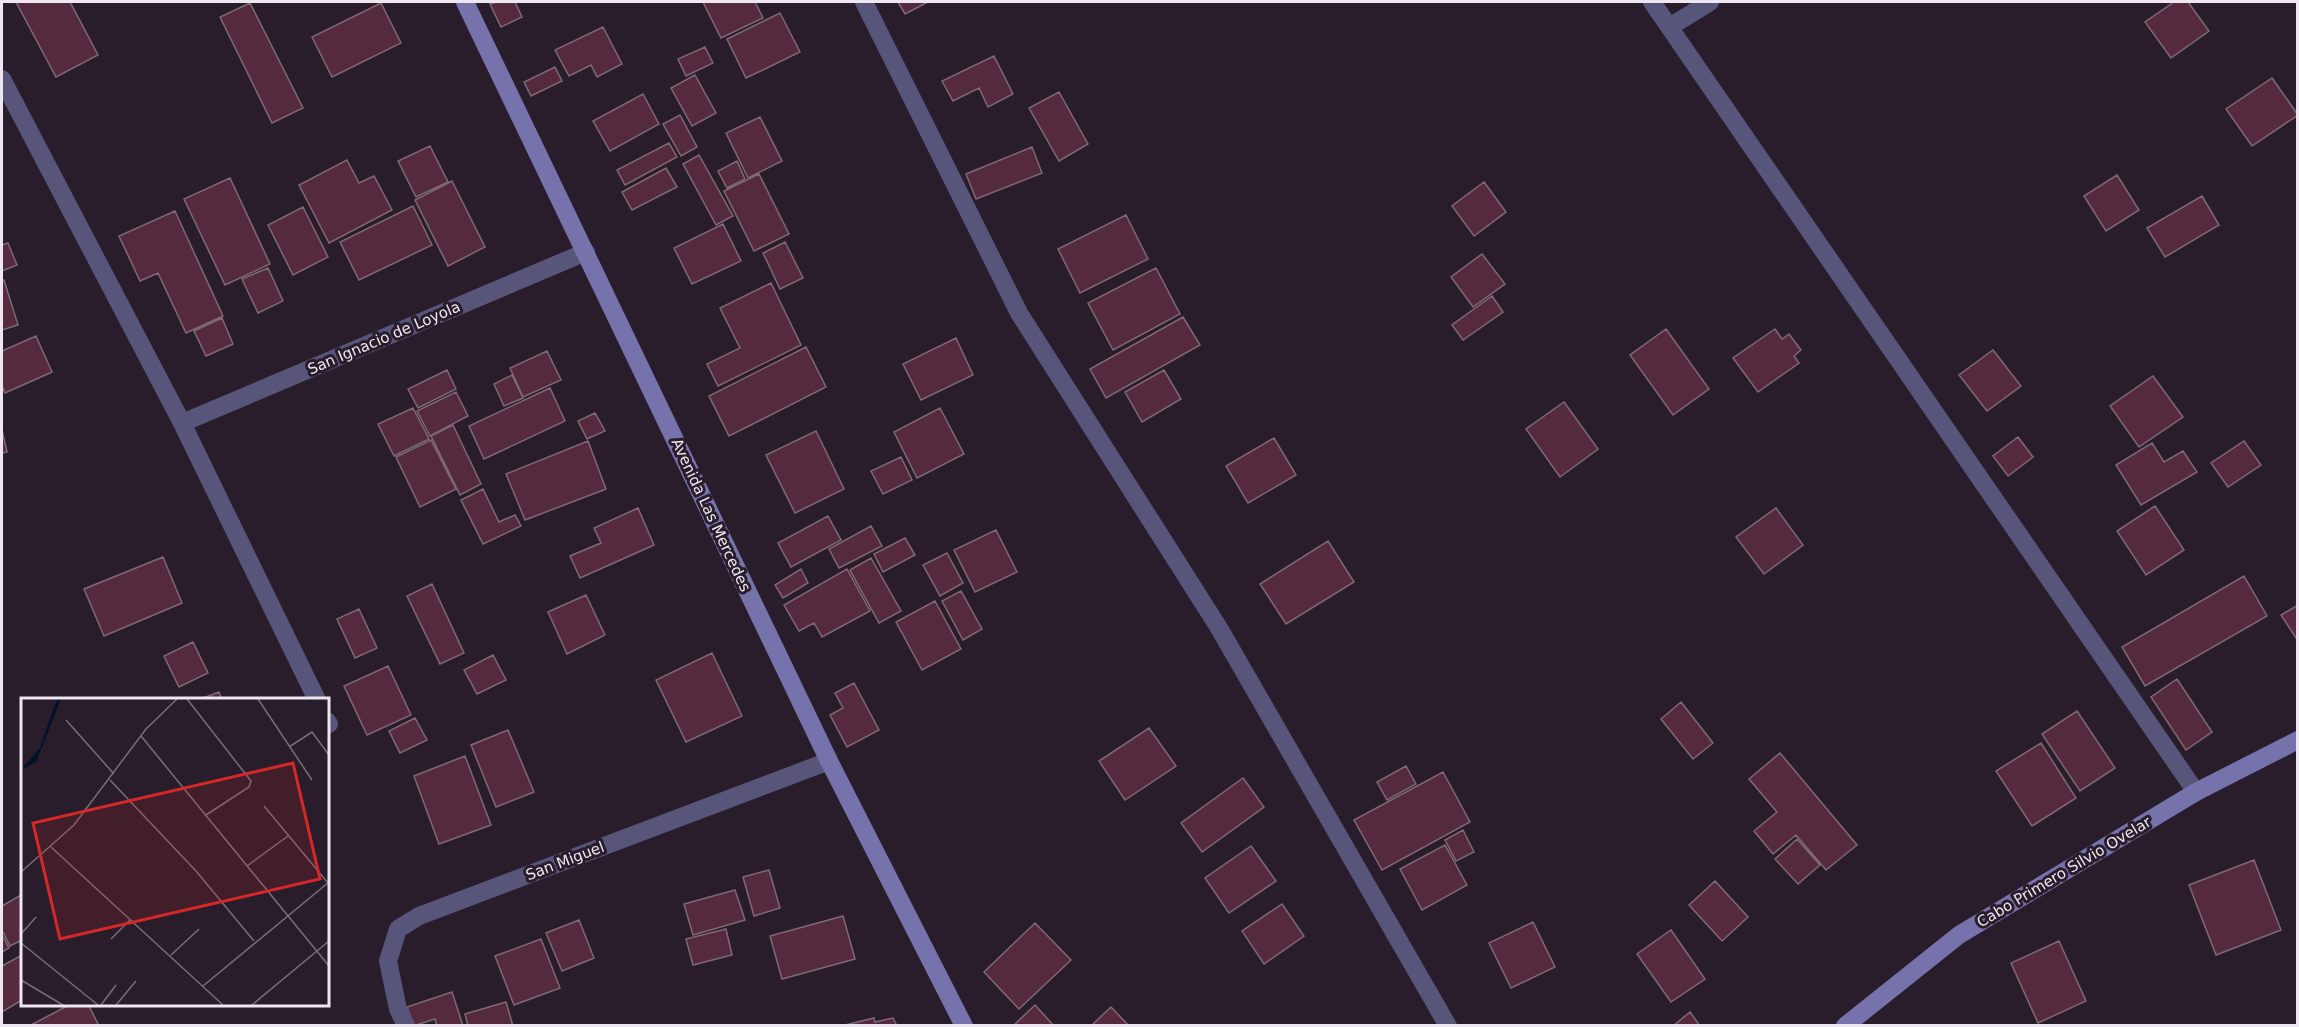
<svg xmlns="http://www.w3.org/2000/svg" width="2299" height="1027" font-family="'DejaVu Sans',sans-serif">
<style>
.building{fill:#552a3f;stroke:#7f6973;stroke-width:1.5}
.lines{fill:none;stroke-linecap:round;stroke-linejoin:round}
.street{stroke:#57557a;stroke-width:18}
.secondary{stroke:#7572ac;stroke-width:18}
.labels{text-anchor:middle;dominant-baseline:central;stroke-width:6;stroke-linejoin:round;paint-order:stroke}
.street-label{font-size:15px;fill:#eee6f0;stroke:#291d2c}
.inset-road{fill:none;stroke:#786d7a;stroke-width:1.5}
.view{fill:#d62828;fill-opacity:0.15;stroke:#d62828;stroke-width:3}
.inset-edge{fill:none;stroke:#eee6f0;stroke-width:3}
</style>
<rect width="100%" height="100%" fill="#291d2c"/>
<path class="building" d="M16 2H70L98 55 56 77Z
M497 2H515L522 17 501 27 490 4Z
M703 2H755L763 18 721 38Z
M898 2H928L905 14Z
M2174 2H2188L2209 31 2171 58 2145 22Z
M250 3 303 108 272 123 220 17Z
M381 3 401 43 332 77 312 37Z
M780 13 800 52 746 78 727 39Z
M603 27 622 64 597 77 591 65 569 76 555 50Z
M705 47 713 63 686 76 678 59Z
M994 56 1013 94 988 107 979 88 953 101 942 81Z
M555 67 562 81 531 96 524 82Z
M695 75 716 113 692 126 671 88Z
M2272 78 2298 115 2252 146 2226 109Z
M1059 92 1088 144 1059 161 1029 108Z
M643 94 659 124 610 151 593 121Z
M680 115 697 147 681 156 663 124Z
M760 117 782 161 748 178 726 133Z
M669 143 677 157 625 185 617 170Z
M430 146 448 182 416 197 398 161Z
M1032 147 1042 173 976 199 966 174Z
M699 155 733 216 716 225 683 164Z
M347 160 359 183 374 176 392 210 329 243 299 185Z
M737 161 745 179 727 188 718 171Z
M666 168 677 187 632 210 622 192Z
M759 174 789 234 754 251 724 191Z
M2117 175 2139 210 2106 231 2084 196Z
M230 178 270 264 225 285 184 199Z
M452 181 485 247 448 266 415 200Z
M1484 182 1506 212 1474 236 1452 206Z
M2202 196 2219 225 2165 257 2147 228Z
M413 206 432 245 359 280 340 242Z
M303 207 328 257 293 275 268 225Z
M175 211 223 316 186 333 158 273 140 281 119 236Z
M1126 215 1148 259 1080 293 1058 249Z
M723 224 741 261 692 284 674 248Z
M785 242 803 278 780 289 763 253Z
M8 243 17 265 2 271V245Z
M1482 254 1505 284 1473 307 1451 277Z
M268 268 283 301 258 313 242 279Z
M1156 268 1180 314 1113 350 1088 303Z
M4 280 18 325 2 330V281Z
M771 283 801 345 718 386 707 364 740 348 720 308Z
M1492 296 1503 312 1463 340 1452 325Z
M1183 317 1200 345 1106 398 1090 369Z
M222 318 233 344 206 356 194 331Z
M1666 329 1709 389 1673 415 1630 355Z
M1775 329 1782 339 1789 334 1801 350 1794 356 1799 363 1758 392 1733 358Z
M36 336 52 372 5 393 2 386V351Z
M956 338 973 375 921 400 903 364Z
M806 347 826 387 729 436 709 396Z
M1993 350 2021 386 1987 411 1959 375Z
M547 351 561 380 523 397 510 368Z
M447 370 456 389 418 408 408 389Z
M1164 370 1181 399 1142 422 1125 392Z
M512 375 523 398 504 406 494 384Z
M2153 376 2183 417 2139 447 2110 406Z
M550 388 565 421 484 459 469 426Z
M456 392 468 416 430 436 417 411Z
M1564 402 1598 449 1560 477 1526 429Z
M413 408 429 439 394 456 378 424Z
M940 408 964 454 917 478 894 432Z
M595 413 605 431 587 439 578 421Z
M453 425 481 484 460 495 431 436Z
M2 430 7 452 2 453Z
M816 431 844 489 795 513 766 455Z
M2018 437 2033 457 2008 476 1993 456Z
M1274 438 1296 475 1248 503 1226 466Z
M431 440 456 489 420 507 396 457Z
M588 441 606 489 525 520 506 474Z
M2244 441 2261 465 2228 487 2211 463Z
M2152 443 2164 462 2183 451 2197 472 2141 505 2116 465Z
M901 457 912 480 883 494 871 471Z
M483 489 499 522 515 515 521 526 483 544 461 500Z
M2155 506 2184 550 2146 575 2117 531Z
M638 508 654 545 580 578 570 556 601 543 594 528Z
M1776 508 1803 545 1764 574 1736 537Z
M828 516 841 540 791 567 778 543Z
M871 526 882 546 839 568 829 549Z
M996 530 1017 572 975 592 954 550Z
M905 538 915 555 883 572 874 554Z
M1328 541 1354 582 1286 624 1260 584Z
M947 553 963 583 940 596 923 565Z
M163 557 182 603 104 636 84 589Z
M871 558 901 611 879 623 850 570Z
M801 569 808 583 783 598 775 585Z
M847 569 870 611 822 637 814 623 799 631 784 605Z
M2244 576 2267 616 2145 686 2122 647Z
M432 584 464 653 440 664 407 596Z
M961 591 982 629 963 640 942 601Z
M586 595 605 635 567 654 548 612Z
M935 601 961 649 922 670 896 622Z
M2298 605V641L2281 615Z
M359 609 377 648 355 658 337 619Z
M193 642 208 673 179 687 164 656Z
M712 653 742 716 686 742 656 680Z
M493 655 506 680 477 694 464 670Z
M388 666 411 715 367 735 344 686Z
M2177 679 2212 732 2186 750 2151 697Z
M854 683 879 730 847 747 830 715 843 708 835 693Z
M219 692 222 700H198Z
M1681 702 1713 743 1693 759 1661 719Z
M2077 711 2115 768 2080 791 2042 734Z
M415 718 427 740 400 753 389 731Z
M1149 728 1176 766 1125 800 1099 761Z
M508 730 534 792 496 807 471 745Z
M2041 743 2076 798 2032 826 1996 771Z
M1780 753 1857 845 1826 870 1796 835 1773 854 1754 831 1777 812 1749 779Z
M465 756 491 825 439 844 414 776Z
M1406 766 1416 784 1387 800 1377 782Z
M1443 772 1470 822 1382 870 1354 820Z
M1243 778 1264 807 1202 852 1181 823Z
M1463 830 1474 852 1456 861 1445 840Z
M1797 839 1820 865 1798 884 1775 859Z
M1445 845 1467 885 1422 910 1400 869Z
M1251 846 1276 881 1229 913 1205 878Z
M2254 860 2281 930 2216 955 2189 885Z
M769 870 780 908 754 916 743 877Z
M1715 881 1748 917 1722 941 1689 905Z
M735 890 745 920 693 935 684 904Z
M21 895 22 940 10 946 2 930V906Z
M1282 904 1304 936 1264 964 1242 931Z
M843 916 855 959 782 979 770 936Z
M579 920 594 958 562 971 546 933Z
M1533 922 1555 967 1511 988 1489 943Z
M1035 923 1071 960 1019 1009 984 972Z
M726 929 732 955 693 965 686 939Z
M1671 930 1705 979 1671 1002 1637 954Z
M2 935 9 948 2 952Z
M541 939 560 988 514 1005 495 956Z
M2059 941 2086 1001 2038 1023 2011 963Z
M22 955V1000L2 1012V966Z
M452 992 463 1026H437L435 1019 413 1026 407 1007Z
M506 1002 513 1026H468L465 1014Z
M71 1004H88L99 1026H29Z
M1035 1005 1054 1026H1013Z
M1111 1007 1129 1026H1091Z
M1690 1012 1700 1026H1673Z
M874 1018 875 1022 893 1018 897 1026H841Z"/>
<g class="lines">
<path class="street" d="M864 2 1019 313 1219 628 1448 1026
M1652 2 2196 792
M1671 26 1710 2
M2 79 182 423 317 700
M182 423 586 252
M327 721 329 724
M406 1026 398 1009 388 961 398 929 419 916 829 761"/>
<path class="secondary" d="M465 2 829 761 964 1026
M1845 1026 1959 935 2196 792 2298 740"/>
</g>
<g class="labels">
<g class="street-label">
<text transform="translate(384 338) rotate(-23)">San Ignacio de Loyola</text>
<text transform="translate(711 515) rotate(65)">Avenida Las Mercedes</text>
<text transform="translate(565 861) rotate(-21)">San Miguel</text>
<text transform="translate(2064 872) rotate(-31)">Cabo Primero Silvio Ovelar</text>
</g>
</g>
<g transform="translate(21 698)">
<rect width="308" height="308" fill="#291d2c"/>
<path d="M40 1 15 64 0 72 19 50 35 3Z" fill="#001129"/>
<path class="inset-road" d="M166 1 230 83 228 89 185 117M237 1 291 82M45 22 93 76M120 38 308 268M268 49 291 34 308 57M89 82 175 173 233 243M243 108 307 185M30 149 202 307M226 168 267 138M0 174 53 127 125 31 156 1M0 236 15 219M90 241 109 222M0 245 77 307M150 257 178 231M0 282 42 307M182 288 308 184M80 307 95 287M95 307 115 283M231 307 308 243"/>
<path class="view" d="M272 65 299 181 39 241 12 125Z"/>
<rect width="308" height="308" class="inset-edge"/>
</g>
<rect width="2299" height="1027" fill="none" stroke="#eee6f0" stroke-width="6"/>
</svg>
